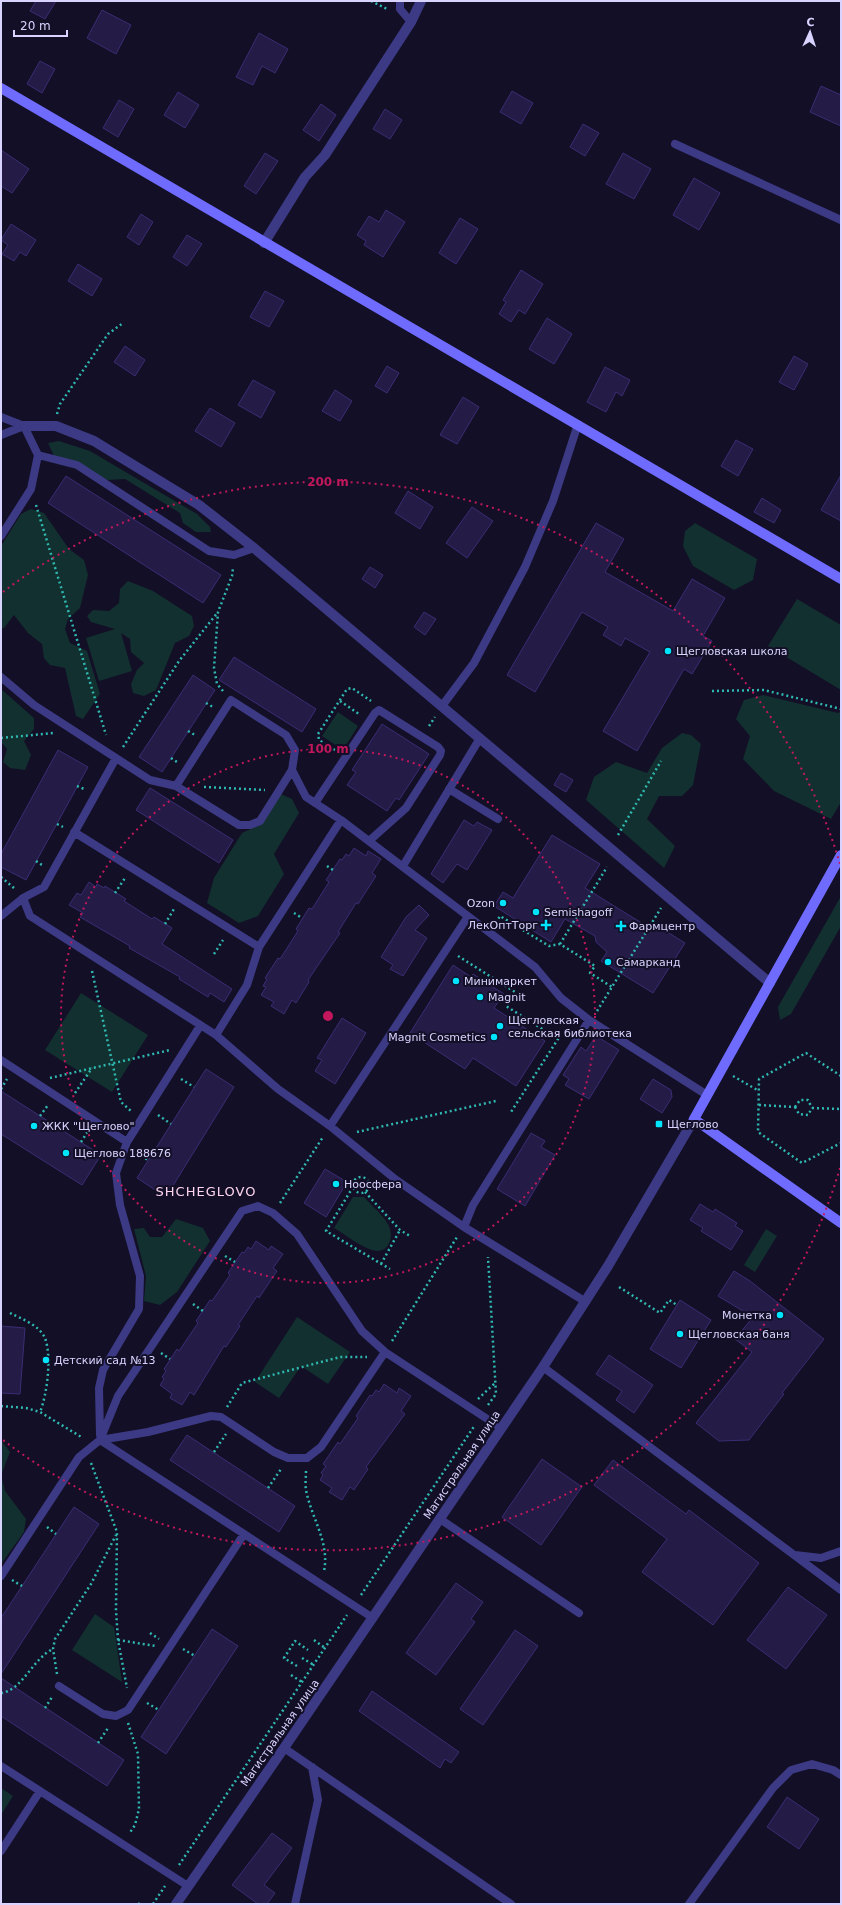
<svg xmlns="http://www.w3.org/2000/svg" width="842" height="1905" font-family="'DejaVu Sans',sans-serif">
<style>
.green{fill:#12302f}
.building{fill:#241b47;stroke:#3b2d73}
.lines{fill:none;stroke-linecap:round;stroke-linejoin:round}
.path{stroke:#2fb8b0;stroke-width:2.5;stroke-dasharray:2 3;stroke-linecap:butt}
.service{stroke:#3d3a85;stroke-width:8}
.minor{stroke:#3d3a85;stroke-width:10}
.tertiary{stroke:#3d3a85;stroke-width:10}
.secondary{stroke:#6f6bff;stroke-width:10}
.ring{fill:none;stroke:#c2185b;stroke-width:2;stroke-dasharray:2 4}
.poi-dot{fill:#00e5ff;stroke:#130f26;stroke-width:1.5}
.labels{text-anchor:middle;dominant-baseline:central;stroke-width:4;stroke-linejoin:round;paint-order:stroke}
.poi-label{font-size:11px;fill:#d9d4ff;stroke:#130f26;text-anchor:start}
.street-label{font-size:11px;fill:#d9d4ff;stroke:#130f26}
.quarter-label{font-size:13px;letter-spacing:1px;fill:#ffd6f0;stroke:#130f26}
.centre{fill:#c2185b;stroke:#130f26;stroke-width:2}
.ring-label{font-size:12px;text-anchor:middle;font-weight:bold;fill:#c2185b;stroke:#130f26;stroke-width:4;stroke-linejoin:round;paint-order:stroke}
</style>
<rect width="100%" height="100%" fill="#130f26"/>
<path class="green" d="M59 441 90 451 197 514 210 527 211 532H196L183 523 180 513 125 479 107 480 54 456 48 443Z
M31 509 44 513 69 549 84 560 88 575 80 608 68 619 65 629 70 643 87 651 100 694 83 719 76 716 65 668 50 665 44 658 42 644 28 633 14 615 4 628H1V546L21 514Z
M695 523 757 559 753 580 734 590 693 566 683 546 685 531Z
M128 581 153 591 192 616 194 626 189 636 175 643 156 690 144 696 133 693 131 684 137 670 144 663 131 652 130 639 121 633 132 671 99 681 86 638 115 629 91 622 87 616 93 610 109 611 119 603 120 589Z
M797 599 841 625V690L768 646Z
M1 689 34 718V729L24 741 31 755 25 770 10 768 3 762 7 749 1 742Z
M763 695 838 713 841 711V802L831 819 774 791 743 759 750 736 736 719 744 700Z
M338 712 358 726 343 750 322 736Z
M682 733 691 735 701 744 693 785 682 796H659L647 819 675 846 664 868 586 800 594 777 616 762 647 773 662 748Z
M281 794 292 799 299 813 274 854 284 874 258 916 239 923 207 903 214 878 242 833 262 824Z
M841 896V926L791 1014 780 1020 778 1007Z
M81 993 148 1035 112 1092 45 1050Z
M353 1197H364C377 1212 399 1226 388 1245 384 1251 378 1252 372 1250 359 1246 346 1235 334 1228Z
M176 1219 203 1228 210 1241 177 1292 160 1305 144 1301 146 1276 134 1229 144 1228 150 1237H162Z
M766 1229 777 1236 755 1272 744 1265Z
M297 1317 350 1352 328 1384 301 1366 279 1398 255 1382Z
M1 1440 10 1452 1 1475 5 1491 26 1519 24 1532 2 1563H1Z
M95 1614 114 1627 122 1682 72 1650Z
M1 1788 13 1796 1 1815Z"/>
<path class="building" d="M36 1H56L45 19 30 11Z
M102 10 131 25 116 54 87 38Z
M259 33 288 49 275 73 262 66 253 85 236 77Z
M40 61 55 69 42 93 27 84Z
M821 86 841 95V126L810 112Z
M512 91 533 103 521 124 500 112Z
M178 92 199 105 185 128 164 115Z
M119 100 134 109 118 137 103 128Z
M321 104 336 115 319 141 303 130Z
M385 109 402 120 390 139 373 129Z
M583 124 599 133 585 156 570 147Z
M1 150 29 169 12 193 1 186Z
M265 153 278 161 256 194 244 186Z
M623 153 651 169 634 199 606 184Z
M694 178 720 193 699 230 673 215Z
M386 210 405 222 383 257 364 245 366 241 357 235 369 216 379 222Z
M141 214 153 222 139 245 127 237Z
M460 218 478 229 456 264 439 253Z
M11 224 36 240 26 256 20 252 14 261 2 254 8 245 1 240Z
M187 235 202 244 187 266 173 257Z
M78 264 102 279 92 296 68 281Z
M521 270 543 284 525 314 519 310 511 322 499 314 506 302 503 300Z
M265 291 284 301 269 327 250 317Z
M547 318 572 334 554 364 529 349Z
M125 346 145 360 135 376 114 362Z
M794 356 808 364 794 390 779 382Z
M387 366 399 373 387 393 375 386Z
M605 367 630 380 622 396 616 392 606 412 587 402Z
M253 380 275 392 261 418 238 405Z
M335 390 352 401 340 421 322 411Z
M463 397 479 407 457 444 440 435Z
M210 408 235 423 221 447 195 431Z
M736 440 753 449 738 476 721 466Z
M841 475V521L821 510Z
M66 476 221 575 203 603 48 503Z
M408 491 433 507 420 529 395 513Z
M762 498 781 510 774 523 754 512Z
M472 507 493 521 467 558 446 543Z
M596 523 624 539 605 572 673 611 692 579 725 598 703 636 712 641 692 674 684 669 637 751 603 731 650 652 625 638 621 646 603 635 608 627 582 612 535 692 507 675Z
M370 567 383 575 375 588 362 579Z
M424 612 436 619 425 635 414 627Z
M234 657 316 709 302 732 219 680Z
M193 675 215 690 162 772 139 757Z
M382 724 429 754 399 800 396 798 387 811 347 785 356 772 352 770Z
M58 750 88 767 26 880 1 867V854Z
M561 773 573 780 566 792 554 785Z
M150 788 233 840 219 863 136 810Z
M464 820 474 826 477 822 492 830 467 870 457 864 443 883 431 874Z
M552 835 600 864 585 888 653 930 656 925 685 943 653 993 601 961 607 952 596 942 595 936 565 919 551 942 494 906 503 892 513 898Z
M354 848 366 856 368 851 381 859 372 873 376 876 358 904 356 903 338 932 340 933 308 980 309 982 296 1003 292 1000 284 1014 271 1006 274 1002 261 995 266 987 263 986 267 979 265 978 278 958 280 959 291 942 298 931 296 929 309 908 312 909 329 882 326 880 340 859 342 860 346 854 349 856Z
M89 882 96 887 97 884 104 888 105 886 126 899 124 901 152 919 154 917 172 928 162 944 232 989 224 1002 210 993 208 997 179 979 180 977 129 948 130 946 80 917 83 913 69 905 77 893 81 895Z
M419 905 429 915 415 930 427 938 403 976 390 969 393 965 381 957 406 917Z
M453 965 471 977 473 974 504 994 494 1008 545 1041 516 1086 473 1058 465 1069 410 1033Z
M342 1018 366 1033 335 1084 315 1071 322 1060 317 1058Z
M596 1036 619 1050 589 1099 565 1085 569 1079 563 1075 581 1047 586 1051Z
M206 1069 234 1087 166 1197 137 1178Z
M653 1079 671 1090 672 1097 662 1113 640 1099Z
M1 1091 101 1155 82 1185 1 1134Z
M531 1133 545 1141 541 1147 555 1155 525 1206 497 1189Z
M325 1169 347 1182 326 1217 304 1203Z
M700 1204 713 1212 715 1209 737 1223 735 1226 743 1231 731 1250 701 1231 703 1228 690 1220Z
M256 1241 269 1250 271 1246 283 1254 273 1268 277 1271 259 1298 257 1296 238 1325 240 1326 226 1347 224 1346 194 1395 190 1392 182 1405 170 1398 172 1394 160 1385 164 1379 162 1377 166 1371 164 1369 177 1349 179 1351 198 1323 196 1321 210 1300 212 1301 230 1275 228 1273 242 1252 244 1253 248 1247 251 1249Z
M734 1271 750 1281 824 1339 782 1393 784 1394 749 1440 719 1441 696 1423 752 1352 735 1339 753 1317 718 1296Z
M680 1300 711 1320 681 1368 650 1349Z
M1 1326 25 1328 20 1394 1 1393Z
M609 1355 653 1385 634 1413 616 1400 622 1391 596 1374Z
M384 1384 397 1393 399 1388 411 1396 401 1411 405 1414 366 1467 368 1469 354 1490 350 1487 342 1500 329 1492 332 1488 320 1480 323 1475 321 1473 326 1466 323 1464 338 1442 340 1444 358 1418 356 1416 370 1395 372 1396 376 1390 379 1392Z
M187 1435 295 1506 279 1532 170 1460Z
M542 1459 582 1487 541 1545 502 1517Z
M613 1460 686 1514 689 1510 759 1563 713 1625 642 1572 667 1539 594 1485Z
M74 1507 99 1524 1 1674V1618Z
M456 1583 483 1602 471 1619 475 1622 436 1675 406 1653Z
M788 1587 827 1615 786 1669 747 1640Z
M212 1629 238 1646 166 1754 141 1737Z
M515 1630 538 1646 483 1725 460 1709Z
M1 1678 124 1760 107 1786 1 1716Z
M372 1691 459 1752 451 1763 445 1759 440 1768 359 1711Z
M787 1797 819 1819 799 1849 767 1827Z
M272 1833 292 1848 264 1885 275 1893 267 1904H258L232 1885Z"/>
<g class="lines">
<path class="path" d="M371 1 387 9
M57 414 60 404 108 334 123 323
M36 505 106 735
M223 691 217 684 214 668 218 612 232 576 233 568
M712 691 764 690 841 709
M340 701 359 714
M206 703 213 707
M429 726 435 717
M188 731 195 735
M1 738 54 733
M123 747 179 661 218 612
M335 750 319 740 318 734 347 689 352 688 371 701
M171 758 177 762
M77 786 84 789
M204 787 265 790
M57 824 63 827
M618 835 661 761
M36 861 42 865
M327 866 333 870
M1 877 14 888
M115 893 125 878
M294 913 302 918
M496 923 500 916 549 946 560 944 595 966 590 973 612 987
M165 924 174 909
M560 944 607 867
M214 954 223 940
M458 956 515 992 506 1006 558 1039 511 1112
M92 971 121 1102 132 1112
M597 1011 661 908
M733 1076 759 1091
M841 1076 806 1053 759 1079 758 1132 802 1163 841 1143
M50 1078 170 1050
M181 1079 194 1087
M1 1089 7 1079
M75 1093 92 1068
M759 1105 795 1107
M795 1107 800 1100H808L812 1108
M795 1107 799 1114 808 1115 812 1108
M812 1108 841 1109
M158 1115 171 1124
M40 1116 48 1105
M357 1132 496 1101
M81 1142 88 1131
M137 1153 148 1160
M353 1185a8 8 0 1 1 16 0a8 8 0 1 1-16 0Z
M353 1187 326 1231 390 1269
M365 1192 400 1230 410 1236
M280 1203 323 1137
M225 1256 235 1262
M381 1264 400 1230
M619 1287 660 1313 669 1300 677 1305
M193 1304 203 1311
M10 1313C22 1319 39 1325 45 1338 52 1357 47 1395 40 1412
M392 1341 457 1237
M161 1353 170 1359
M478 1399 495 1383
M488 1405 496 1394 488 1257
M1 1406 26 1408 40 1412 83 1438
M227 1407 242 1383 340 1357H367
M214 1452 226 1434
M91 1463 117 1532 116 1610 118 1640 127 1688
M306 1471C306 1477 305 1484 306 1490 311 1517 330 1543 324 1571
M268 1488 281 1469
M47 1527 56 1534
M12 1580 22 1586
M361 1595 475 1425
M150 1633 159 1639
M118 1640 156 1646
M314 1640 325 1648
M183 1649 195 1656
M302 1658 314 1665
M297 1666 284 1658 295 1641 308 1650
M57 1674 53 1649 55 1639 91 1584 116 1535
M291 1675 302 1682
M1 1693C22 1691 33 1658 53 1649
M147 1703 159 1710
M45 1708 52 1697
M128 1723 138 1754 139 1809 135 1825 129 1834
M98 1743 108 1728
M179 1865 347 1615
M138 1903 139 1904
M153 1904 165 1886"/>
<path class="service" d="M400 1V9L411 22
M675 144 841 220
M1 417 24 426 38 455 31 489 1 536
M1 435 24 426
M38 455 77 465 209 551 234 555 254 548
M1 677 34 705 150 780 176 786 239 825H250L260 821 292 770
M442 706 474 663 525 567 553 501 578 424
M176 786 231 700 286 735 295 750 292 770 306 797 341 820 535 967 561 998 589 1020 707 1095
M449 789 498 819
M315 803 375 713 379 710 438 747 441 751 440 755 406 808 369 841
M74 832 259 947
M403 866 480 738
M23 898 30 916 216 1035 278 1089 330 1126 395 1179 464 1227 586 1302
M1 916 23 898 44 887 116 758
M216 1035 247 985 259 947 341 820
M1 1060 127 1142
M330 1126 467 918
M464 1227 473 1205 589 1020
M543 1367 841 1590
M100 1435 99 1388 103 1370 139 1309 140 1276 120 1205 116 1173 127 1142 200 1026
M100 1440 148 1432 211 1416 221 1417 274 1452 288 1458H307L321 1447 385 1352
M100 1440 373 1618
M440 1519 579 1613
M795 1555 821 1558 841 1551
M1 1576 79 1457 100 1440 118 1396 242 1211 258 1206 273 1213 297 1234 362 1331 385 1352 501 1428
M59 1686 103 1714 116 1716 128 1710 244 1534
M284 1748 511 1904
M1 1766 188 1886
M1 1851 40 1791
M295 1904 318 1800 312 1767
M689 1904 773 1788 791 1770 812 1764 833 1770 841 1775"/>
<path class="minor" d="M264 243 305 177 325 155 411 22 421 1
M24 426H56L94 441 199 505 254 548 770 983"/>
<path class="tertiary" d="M176 1904 284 1748 543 1367 608 1266 694 1119"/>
<path class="secondary" d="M1 88 841 579
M841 855 694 1119 841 1223"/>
</g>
<g class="ring">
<circle cx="328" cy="1016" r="267"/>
<path d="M840 1168A534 534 0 0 1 3 1440M3 592A534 534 0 0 1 840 864"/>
</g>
<g class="poi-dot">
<circle cx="668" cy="651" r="4"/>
<circle cx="503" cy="903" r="4"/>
<circle cx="536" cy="912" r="4"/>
<path d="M544 919h4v4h4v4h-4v4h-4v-4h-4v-4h4z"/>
<path d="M619 920h4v4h4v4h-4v4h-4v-4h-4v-4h4z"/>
<circle cx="608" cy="962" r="4"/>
<circle cx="456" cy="981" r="4"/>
<circle cx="480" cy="997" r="4"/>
<circle cx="500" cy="1026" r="4"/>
<circle cx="494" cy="1037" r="4"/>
<rect x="655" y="1120" width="8" height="8" rx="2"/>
<circle cx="34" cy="1126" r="4"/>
<circle cx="66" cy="1153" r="4"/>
<circle cx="336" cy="1184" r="4"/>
<circle cx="780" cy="1315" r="4"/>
<circle cx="680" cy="1334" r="4"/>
<circle cx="46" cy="1360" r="4"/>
</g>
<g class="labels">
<g class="poi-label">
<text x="676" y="651">Щегловская школа</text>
<text x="495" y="903" text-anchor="end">Ozon</text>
<text x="544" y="912">Semishagoff</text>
<text x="538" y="925" text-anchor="end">ЛекОптТорг</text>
<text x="629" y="926">Фармцентр</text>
<text x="616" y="962">Самарканд</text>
<text x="464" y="981">Минимаркет</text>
<text x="488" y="997">Magnit</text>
<text x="508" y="1020">Щегловская<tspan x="508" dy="13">сельская библиотека</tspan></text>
<text x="486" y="1037" text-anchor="end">Magnit Cosmetics</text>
<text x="667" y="1124">Щеглово</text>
<text x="42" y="1126">ЖКК "Щеглово"</text>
<text x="74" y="1153">Щеглово 188676</text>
<text x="344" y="1184">Ноосфера</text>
<text x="772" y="1315" text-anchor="end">Монетка</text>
<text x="688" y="1334">Щегловская баня</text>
<text x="54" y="1360">Детский сад №13</text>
</g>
<g class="street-label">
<text transform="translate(462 1465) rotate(-56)">Магистральная улица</text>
<text transform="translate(280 1733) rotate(-55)">Магистральная улица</text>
</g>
<g class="quarter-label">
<text x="206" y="1191">SHCHEGLOVO</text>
</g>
</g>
<circle cx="328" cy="1016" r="6" class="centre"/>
<g class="ring-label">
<text x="328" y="486">200 m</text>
<text x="328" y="753">100 m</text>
</g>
<rect width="842" height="1905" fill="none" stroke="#d9d4ff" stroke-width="4"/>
<g transform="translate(810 32) rotate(3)" stroke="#130f26" stroke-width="3" paint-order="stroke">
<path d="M0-3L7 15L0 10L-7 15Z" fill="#d9d4ff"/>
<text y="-6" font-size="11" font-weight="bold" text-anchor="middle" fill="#d9d4ff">С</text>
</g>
<path d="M14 30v6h53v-6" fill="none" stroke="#d9d4ff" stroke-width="2"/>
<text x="20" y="30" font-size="12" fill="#d9d4ff" stroke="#130f26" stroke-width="3" paint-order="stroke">20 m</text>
</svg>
